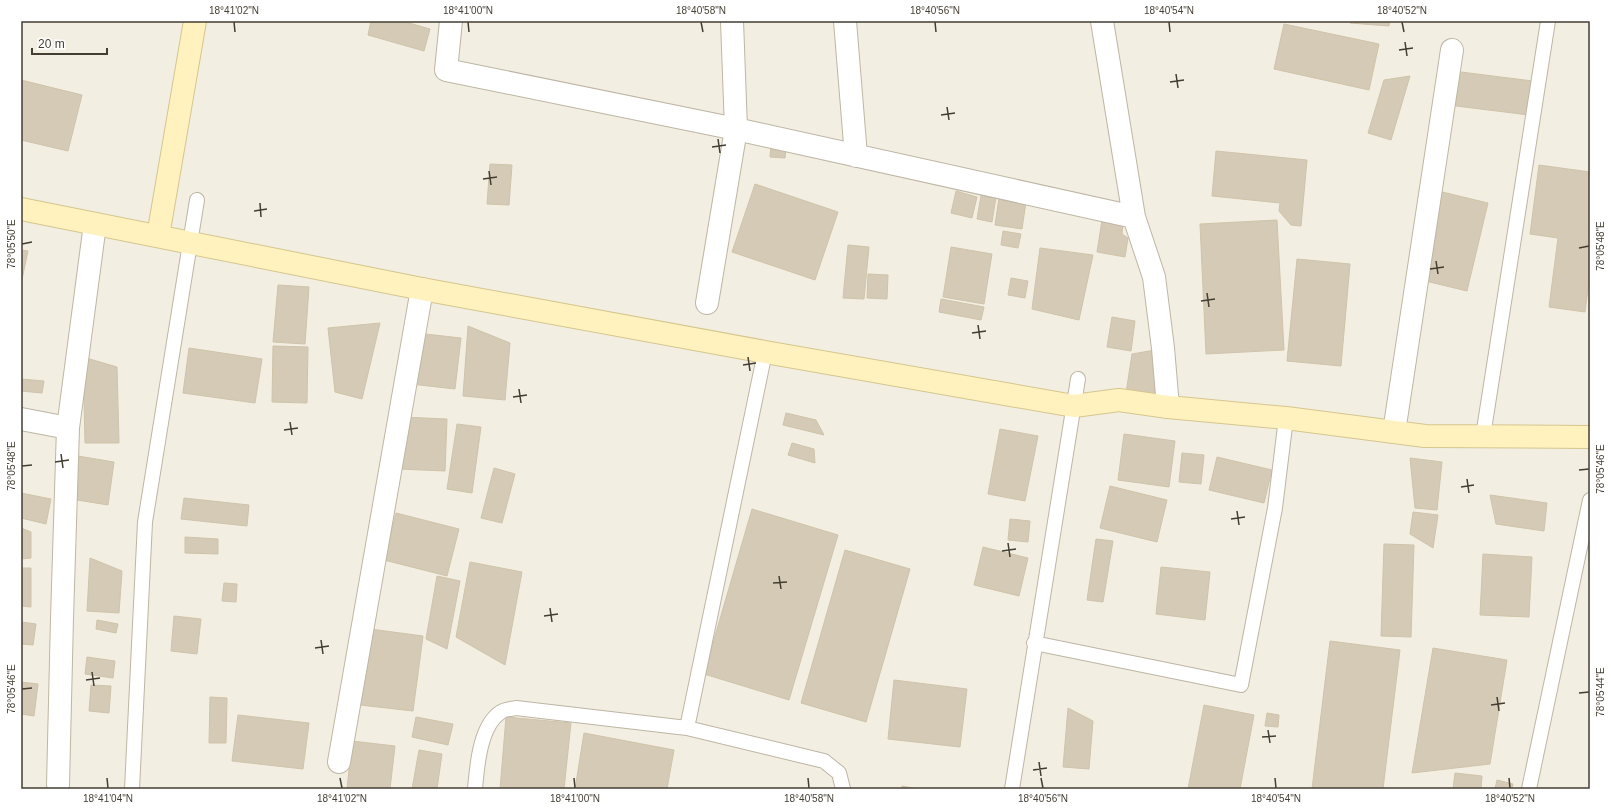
<svg xmlns="http://www.w3.org/2000/svg" width="1611" height="810" font-family="Arial,sans-serif">
<style>
.building{fill:#d4cab6;stroke:#d0c3a9}
.lines{fill:none;stroke-linecap:round;stroke-linejoin:round}
.lane-casing{stroke:#beb6a4;stroke-width:16}
.street-casing{stroke:#beb6a4;stroke-width:24}
.secondary-casing{stroke:#d6c68d;stroke-width:24}
.lane{stroke:#fff;stroke-width:14}
.street{stroke:#fff;stroke-width:22}
.secondary{stroke:#fff2bf;stroke-width:22}
.ticks{fill:none;stroke:#443e32;stroke-width:1.5}
.neatline{fill:none;stroke:#443e32;stroke-width:1.5}
.ticks-label{font-size:10px;text-anchor:middle;fill:#443e32}
</style>
<rect width="100%" height="100%" fill="#f2eee2"/>
<path class="building" d="M371 21H402L430 29 424 51 368 35Z
M1350 21H1390L1389 26 1350 23Z
M1284 24 1379 44 1369 90 1274 69Z
M1453 71 1533 81 1529 115 1448 105Z
M1410 76 1391 140 1368 133 1384 80Z
M21 80 82 95 68 151 21 140Z
M771 144 786 148 785 158 770 157Z
M1216 151 1307 160 1301 226 1291 225 1279 211 1280 203 1212 196Z
M490 164 512 165 509 205 487 204Z
M1539 165 1590 172V273L1585 312 1549 307 1558 238 1530 234Z
M755 184 838 212 815 280 732 252Z
M982 190 996 197 992 222 977 219Z
M956 191 977 197 972 218 951 213Z
M1438 191 1488 203 1467 291 1417 279Z
M999 198 1026 202 1022 229 995 225Z
M1102 220 1123 224 1122 234 1128 238 1125 257 1097 252Z
M1277 220 1284 350 1206 354 1200 224Z
M1003 231 1021 234 1018 248 1001 245Z
M848 245 869 247 864 299 843 298Z
M951 247 992 254 984 304 943 297Z
M1040 248 1093 255 1079 320 1032 309Z
M21 250 28 251 21 284Z
M1297 259 1350 264 1341 366 1287 361Z
M868 274 888 275 887 299 867 298Z
M1011 278 1028 281 1025 298 1008 295Z
M278 285 309 287 305 344 273 342Z
M941 299 984 307 981 320 939 312Z
M1112 317 1135 321 1131 351 1107 347Z
M380 323 362 399 335 392 328 328Z
M468 326 510 343 505 400 463 396Z
M416 333 461 338 455 389 411 384Z
M273 346 308 347 307 403 272 402Z
M189 348 262 359 255 403 183 393Z
M1161 349 1154 397 1126 393 1132 354Z
M83 357 117 367 119 443H85Z
M21 379 44 381 42 393 21 391Z
M786 413 816 420 824 435 783 425Z
M401 417 447 419 445 471 399 469Z
M457 424 481 427 472 493 447 489Z
M1000 429 1038 436 1025 501 988 494Z
M1124 434 1175 441 1169 487 1118 480Z
M792 443 814 449 815 463 788 455Z
M1182 453 1204 455 1201 484 1179 482Z
M78 456 114 462 108 505 71 499Z
M1217 457 1272 470 1264 503 1209 490Z
M1410 458 1442 462 1437 510 1415 508Z
M494 468 515 474 502 523 481 518Z
M1110 486 1167 500 1157 542 1100 528Z
M21 493 51 499 46 524 21 518Z
M1490 495 1547 503 1544 531 1496 524Z
M184 498 249 505 247 526 181 519Z
M752 509 838 535 789 700 704 674Z
M1413 512 1438 515 1433 548 1410 534Z
M396 513 459 529 447 576 384 560Z
M1010 519 1030 521 1028 542 1008 540Z
M21 528 31 532V558L21 559Z
M185 537 218 539V554L185 553Z
M1096 539 1113 541 1103 602 1087 600Z
M1384 544 1414 545 1411 637 1381 636Z
M983 547 1028 558 1019 596 974 585Z
M845 550 910 569 866 722 801 703Z
M1483 554 1532 557 1529 617 1480 615Z
M90 558 122 571 119 613 87 611Z
M470 562 522 572 505 665 456 637Z
M1161 567 1210 572 1205 620 1156 614Z
M21 568H31V607L21 606Z
M437 576 460 581 447 649 426 639Z
M224 583 237 584 236 602 222 601Z
M174 616 201 619 197 654 171 651Z
M97 620 118 624 116 633 96 629Z
M21 622 36 624 33 645 21 644Z
M370 629 423 636 413 711 360 705Z
M1330 641 1400 650 1383 789H1312Z
M1433 648 1507 660 1490 764 1412 773Z
M87 657 115 661 113 678 85 674Z
M894 680 967 689 960 747 888 739Z
M21 682 38 684 34 716 21 714Z
M91 685 111 686 109 713 89 711Z
M210 697 227 698 226 743H209Z
M1204 705 1254 715 1240 789H1188Z
M1068 708 1093 721 1089 769 1063 767Z
M1267 713 1279 715 1278 727 1265 726Z
M238 715 309 723 303 769 232 761Z
M416 717 453 724 448 745 412 737Z
M506 717 571 723 564 789H500Z
M584 733 674 750 667 789H575Z
M352 741 395 746 390 789H347Z
M419 750 442 754 437 789H412Z
M1455 773 1482 776 1481 789H1453Z
M1497 780 1513 784 1512 789H1495Z
M902 786 918 789H902Z"/>
<g class="lines">
<g class="lane-casing">
<path id="lane" d="M765 352 687 728 824 761 839 773 843 789
M1483 436 1548 21
M1034 643 1241 685 1275 508 1286 418
M132 789 145 522 197 200
M475 789C477 766 480 725 501 712 504 709 512 709 516 708L687 728
M1012 789 1078 379
M1529 789 1590 500"/>
</g>
<g class="street-casing">
<path id="street" d="M451 21 446 70 736 129 1134 217
M845 21 856 156
M1102 21 1134 217 1154 277 1163 348 1168 407
M707 303 736 129 732 21
M21 419 68 428
M1394 432 1452 50
M339 762 422 289
M58 785 62 618 68 428 95 224"/>
</g>
<g class="secondary-casing">
<path id="secondary" d="M21 209 422 289 765 352 1074 406 1119 400 1168 407 1286 418 1425 436 1590 437
M158 236 195 21"/>
</g>
<use href="#lane" class="lane"/>
<use href="#street" class="street"/>
<use href="#secondary" class="secondary"/>
</g>
<path class="ticks" d="M234 22 235 32M468 22 469 32M701 22 703 32M935 22 936 32M1169 22 1170 32M1402 22 1404 32M1405 42 1407 56M1399 50 1413 48M1176 74 1178 88M1170 82 1184 80M947 107 949 120M941 115 955 113M718 139 720 153M712 147 726 145M489 171 491 185M483 179 497 177M260 203 261 217M254 211 267 209M22 244 32 242M1579 248 1589 246M1436 261 1438 274M1430 269 1444 267M1207 293 1209 307M1201 301 1215 299M978 325 980 339M972 333 986 331M748 357 750 371M743 365 756 363M519 389 521 403M513 397 527 395M290 422 292 435M284 430 298 428M61 454 63 468M55 462 69 460M22 466 32 465M1579 470 1589 469M1467 479 1469 493M1461 487 1474 485M1237 511 1239 525M1231 519 1245 517M1008 543 1010 557M1002 551 1016 549M779 576 781 589M773 583 787 582M550 608 552 622M544 616 558 614M321 640 323 654M315 648 329 646M92 672 94 686M86 680 100 678M22 689 32 688M1579 693 1589 692M1497 697 1499 711M1491 705 1505 703M1268 730 1270 743M1262 737 1276 736M1039 762 1041 776M1033 770 1047 768M107 778 108 788M340 778 342 788M574 778 575 788M808 778 809 788M1041 778 1043 788M1275 778 1276 788M1509 778 1510 788"/>
<rect width="1611" height="810" fill="none" stroke="#ffffff" stroke-width="44"/>
<path d="M32 48v6h75v-6" fill="none" stroke="#443e32" stroke-width="2"/>
<text x="38" y="48" font-size="12" fill="#443e32" stroke="#ffffff" stroke-width="3" paint-order="stroke">20 m</text>
<rect x="22" y="22" width="1567" height="766" class="neatline"/>
<g class="ticks-label">
<text x="234" y="14">18°41'02"N</text>
<text x="468" y="14">18°41'00"N</text>
<text x="701" y="14">18°40'58"N</text>
<text x="935" y="14">18°40'56"N</text>
<text x="1169" y="14">18°40'54"N</text>
<text x="1402" y="14">18°40'52"N</text>
<text transform="translate(11 244) rotate(-90)" y="4">78°05'50"E</text>
<text transform="translate(1600 246) rotate(-90)" y="4">78°05'48"E</text>
<text transform="translate(11 466) rotate(-90)" y="4">78°05'48"E</text>
<text transform="translate(1600 469) rotate(-90)" y="4">78°05'46"E</text>
<text transform="translate(11 689) rotate(-90)" y="4">78°05'46"E</text>
<text transform="translate(1600 692) rotate(-90)" y="4">78°05'44"E</text>
<text x="108" y="802">18°41'04"N</text>
<text x="342" y="802">18°41'02"N</text>
<text x="575" y="802">18°41'00"N</text>
<text x="809" y="802">18°40'58"N</text>
<text x="1043" y="802">18°40'56"N</text>
<text x="1276" y="802">18°40'54"N</text>
<text x="1510" y="802">18°40'52"N</text>
</g>
</svg>
